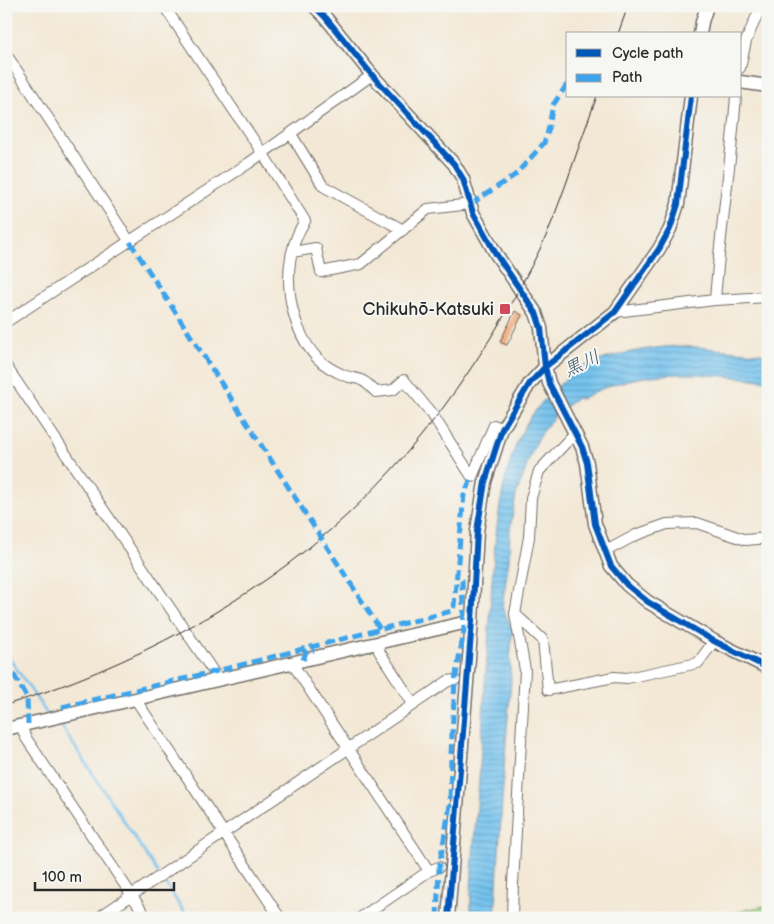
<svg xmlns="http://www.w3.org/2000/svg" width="774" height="924" font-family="'Balsamiq Sans','Klee One',sans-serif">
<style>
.green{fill:#9ecd7b;stroke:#647c53}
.water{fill:url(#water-rules);stroke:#50768c}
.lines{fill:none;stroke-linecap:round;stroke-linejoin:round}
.stream{stroke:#74c2ee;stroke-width:2.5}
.building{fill:#eea97c}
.minor-casing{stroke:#716d66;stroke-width:12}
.tertiary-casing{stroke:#716d66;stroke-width:15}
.minor{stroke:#fff;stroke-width:10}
.tertiary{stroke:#fff;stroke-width:12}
.tram{stroke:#2b2b2b;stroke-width:1}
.quiet{stroke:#3ea3eb;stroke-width:5;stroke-dasharray:10 5;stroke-linecap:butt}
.cycleway-casing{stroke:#f6f6f2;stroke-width:9}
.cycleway{stroke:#0057b8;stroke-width:6}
.poi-dot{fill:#d1495b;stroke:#f6f6f2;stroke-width:2}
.labels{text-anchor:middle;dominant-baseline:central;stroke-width:4;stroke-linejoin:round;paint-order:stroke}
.poi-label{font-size:18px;fill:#2b2b2b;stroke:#f6f6f2;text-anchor:end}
.water-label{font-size:19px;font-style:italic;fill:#415866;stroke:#f6f6f2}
</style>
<defs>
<pattern id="water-rules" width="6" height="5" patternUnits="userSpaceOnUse" patternTransform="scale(1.25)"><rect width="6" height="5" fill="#74c2ee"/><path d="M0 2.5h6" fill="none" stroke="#5f9ec1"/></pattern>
</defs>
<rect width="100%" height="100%" fill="#f6f6f2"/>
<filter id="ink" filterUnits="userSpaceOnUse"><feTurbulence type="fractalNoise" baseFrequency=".02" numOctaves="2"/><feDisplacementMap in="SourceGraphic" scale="10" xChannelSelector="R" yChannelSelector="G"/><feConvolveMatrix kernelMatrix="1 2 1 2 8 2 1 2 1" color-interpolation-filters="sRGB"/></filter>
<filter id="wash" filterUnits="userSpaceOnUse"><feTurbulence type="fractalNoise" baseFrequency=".0096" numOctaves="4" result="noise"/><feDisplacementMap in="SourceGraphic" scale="20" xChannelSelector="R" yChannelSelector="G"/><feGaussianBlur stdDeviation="1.12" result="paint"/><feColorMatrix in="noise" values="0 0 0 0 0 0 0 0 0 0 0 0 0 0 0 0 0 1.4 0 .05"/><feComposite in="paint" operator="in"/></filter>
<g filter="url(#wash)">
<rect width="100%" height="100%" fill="#f3e8d5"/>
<path class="green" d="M768 905V918H709Z"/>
<path class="water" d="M684 346 768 354V381C703 373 641 365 581 399L576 398 555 416 542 432 533 449 516 495 510 530 509 559 502 607 514 633H512L510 664 511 680 504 768 495 918H471C470 876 475 834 478 793 482 743 484 693 488 643 493 580 493 503 516 445 526 418 544 398 566 379V374C604 356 643 347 684 346Z"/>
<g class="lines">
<path class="stream" d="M6 653 47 714
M58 721 158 873
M161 877 188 918"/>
</g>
<g id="blocks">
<path class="building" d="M515 311 522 315 507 345 500 342Z"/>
</g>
</g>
<g filter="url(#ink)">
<use href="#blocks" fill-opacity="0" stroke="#716d66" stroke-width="1"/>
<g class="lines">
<g class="minor-casing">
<path id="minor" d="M164 6 263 154 305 221C279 260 286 324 317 358 325 366 336 372 346 376 351 378 357 378 361 380 367 382 371 388 376 392L393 390 404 380 432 414 472 477 494 425 502 429
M6 54 130 242
M740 68 746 41 761 6
M291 134 323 186 403 230
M292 252 316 248 321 272 361 264 428 209 471 204
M715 300C720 232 731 164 736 96
M615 312 715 300 768 297
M6 322 249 163 372 75
M6 366 219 680
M606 551 636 535 667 524 697 523 746 540 768 538
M515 614 543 640 548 690 614 677 627 678 698 663 714 641
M378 643 379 651 414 705
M292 663 429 871
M136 700 280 918
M21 726 26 738 147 918
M98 918 448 681 455 680
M360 918 429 871 439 867
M512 918 513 884 525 670 515 614 529 537 531 498 539 471 575 433"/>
</g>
<g class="tertiary-casing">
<path id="tertiary" d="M314 6 326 18 372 75 454 164 463 179 473 213 496 254 536 313 541 328 545 367 549 383 582 447 587 463 595 524 611 566 627 585 648 602 714 641 768 668
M700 34 702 22 707 6
M740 82 768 86
M6 729 472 621
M448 918 472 621 477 531 485 482 502 429 530 383 545 367 615 312 659 249 670 229 678 204 691 96"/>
</g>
<use href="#minor" class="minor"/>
<use href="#tertiary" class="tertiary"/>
<path class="tram" d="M618 34 628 6
M6 705C129 667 251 603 346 516 428 440 492 346 541 247 551 227 558 205 566 184 576 155 586 126 597 96"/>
<path class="quiet" d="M471 204 515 175 544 143 548 131 553 105 568 83
M130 242 380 629
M303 660 306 652 314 650
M6 661 27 698 28 724
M62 707 213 672 452 611 454 606 464 494 472 477
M437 918 439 867 450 805 451 754 455 680 464 631 462 580 460 578"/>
<g class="cycleway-casing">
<path id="cycleway" d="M314 6 326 18 372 75 454 164 463 179 473 213 496 254 536 313 541 328 545 367 549 383 582 447 587 463 595 524 611 566 627 585 648 602 714 641 768 668
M448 918 472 621 477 531 485 482 502 429 530 383 545 367 615 312 659 249 670 229 678 204 691 96"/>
</g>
<use href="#cycleway" class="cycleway"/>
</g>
</g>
<rect class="poi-dot" x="499" y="303" width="12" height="12" rx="2.5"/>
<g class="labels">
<g class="poi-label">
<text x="494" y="309">Chikuhō-Katsuki</text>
</g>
<g class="water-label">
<text transform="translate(582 364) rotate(-25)">黒川</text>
</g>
</g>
<rect width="774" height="924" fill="none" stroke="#f6f6f2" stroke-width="25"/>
<rect x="566" y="32" width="175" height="65" fill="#f6f6f2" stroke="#a5a5a2"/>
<rect x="576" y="49" width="25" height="8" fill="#0057b8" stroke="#a5a5a2"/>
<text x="612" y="58" font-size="15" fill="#2b2b2b">Cycle path</text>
<rect x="576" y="74" width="25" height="8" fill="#3ea3eb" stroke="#a5a5a2"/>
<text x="612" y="82" font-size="15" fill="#2b2b2b">Path</text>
<path d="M35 882v8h139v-8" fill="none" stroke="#2b2b2b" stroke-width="2.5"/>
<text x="42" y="882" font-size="15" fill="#2b2b2b" stroke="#f6f6f2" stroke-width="4" paint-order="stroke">100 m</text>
</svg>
